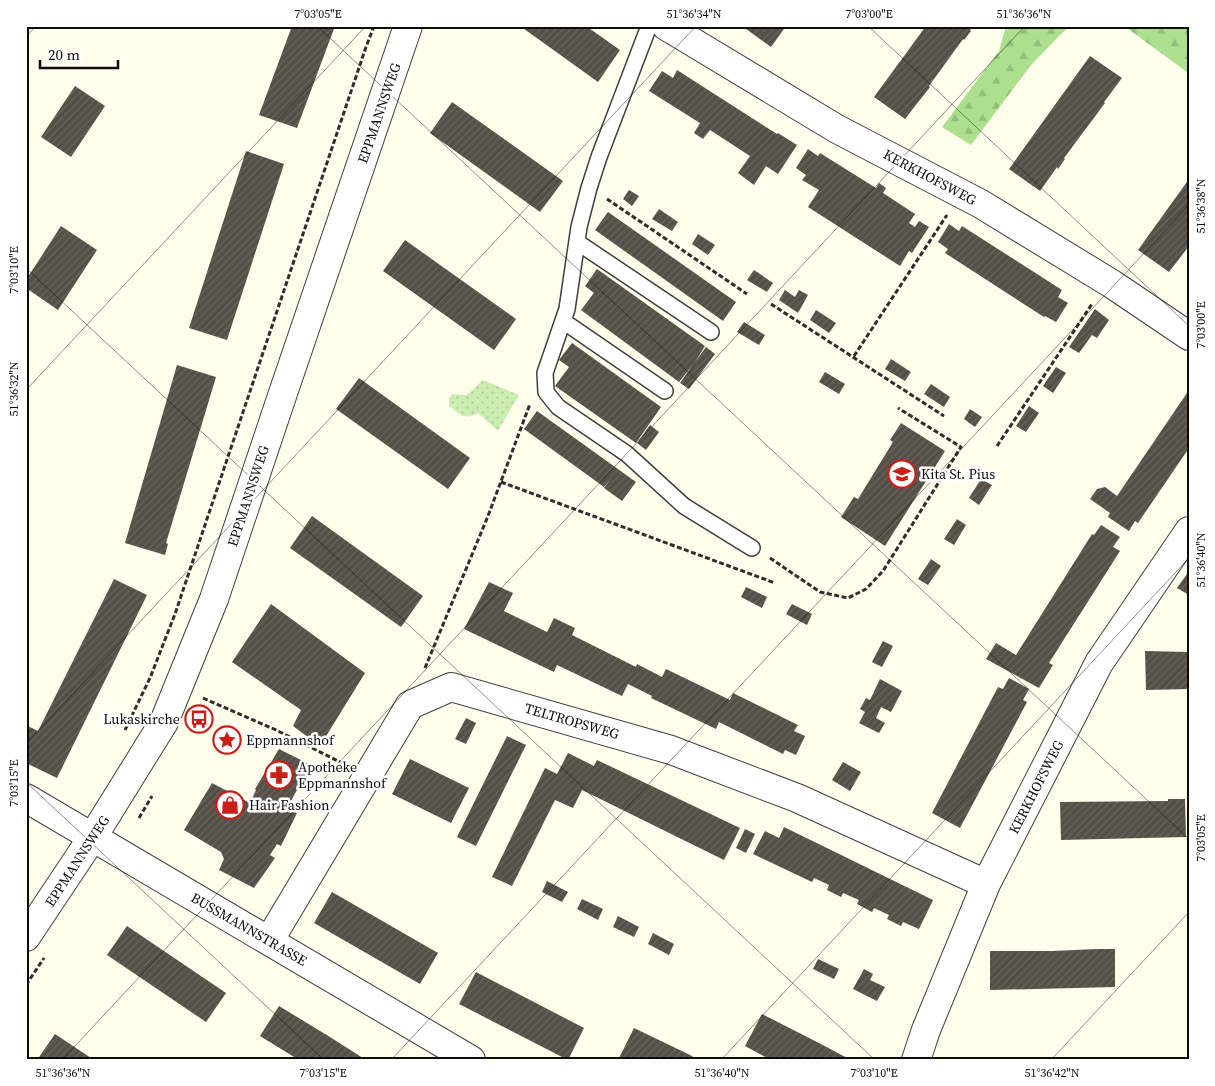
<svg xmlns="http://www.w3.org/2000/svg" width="1215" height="1086" font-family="'Source Serif 4',serif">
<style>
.grass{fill:url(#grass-dots)}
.forest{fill:url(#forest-firs)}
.building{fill:url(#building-hatch)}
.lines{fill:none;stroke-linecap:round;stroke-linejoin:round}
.service-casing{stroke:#3f3f3f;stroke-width:18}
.minor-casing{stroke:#3f3f3f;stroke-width:30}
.tertiary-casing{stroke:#3f3f3f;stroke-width:30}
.path{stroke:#2e2e2e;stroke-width:3;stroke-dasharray:5 2.5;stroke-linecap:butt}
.service{stroke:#fff;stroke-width:15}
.minor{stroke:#fff;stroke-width:28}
.tertiary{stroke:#fff;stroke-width:28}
.ticks{fill:none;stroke:#0c0c0c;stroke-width:1;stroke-opacity:0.45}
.labels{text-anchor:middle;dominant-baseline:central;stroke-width:5;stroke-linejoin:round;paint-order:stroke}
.street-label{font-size:14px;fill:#0c0c0c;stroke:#fff}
.poi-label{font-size:14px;fill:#0c0c0c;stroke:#fff;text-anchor:start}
.neatline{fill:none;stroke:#0c0c0c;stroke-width:2}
.ticks-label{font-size:12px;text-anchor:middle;fill:#0c0c0c}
</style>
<defs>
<pattern id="grass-dots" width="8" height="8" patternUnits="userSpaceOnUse" patternTransform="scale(1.25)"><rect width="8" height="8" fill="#cbedb1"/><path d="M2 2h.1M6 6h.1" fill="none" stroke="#adca97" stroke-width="1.8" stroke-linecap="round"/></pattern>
<pattern id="forest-firs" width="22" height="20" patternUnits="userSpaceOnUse" patternTransform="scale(1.25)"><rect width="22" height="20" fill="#ace08f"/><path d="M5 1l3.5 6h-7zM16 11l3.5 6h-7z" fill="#93bf7a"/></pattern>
<pattern id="building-hatch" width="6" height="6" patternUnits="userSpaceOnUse" patternTransform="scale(1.25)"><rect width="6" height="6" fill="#564f48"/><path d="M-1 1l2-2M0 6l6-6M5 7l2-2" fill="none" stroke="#69645e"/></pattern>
</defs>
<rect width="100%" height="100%" fill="#fffdec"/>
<path class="grass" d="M483 380 519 395 498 431 478 413C464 421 460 414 449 406V399L452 394 467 395Z"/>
<path class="forest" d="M1006 26H1069L1032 64 971 145 942 127 999 51Z
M1124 26H1189V74L1187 72Z"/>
<path class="building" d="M292 26H335L297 128 259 115Z
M520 26H586L620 50 598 82Z
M742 26H786L771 47Z
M926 26H972L970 30 971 31 964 40 963 39 929 86 930 87 905 119 874 97Z
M1090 56 1122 78 1104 102 1105 103 1064 158 1065 159 1058 169 1057 167 1040 191 1009 169Z
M677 70 777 134 778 133 797 145 778 174 766 166 754 185 738 173 750 156 710 130 703 139 694 133 700 123 649 91 662 71 673 78Z
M75 86 105 106 71 157 41 137Z
M452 102 563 181 540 212 430 133Z
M808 149 818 156 820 153 876 188 879 183 886 188 883 193 915 214 909 223 915 227 919 221 929 227 912 253 909 251 900 266 808 207 819 190 802 180 806 175 796 168Z
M246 151 284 164 227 340 189 328Z
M1189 179V246L1169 272 1138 250Z
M629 190 639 196 632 206 623 199Z
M659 209 678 222 672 231 652 219Z
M608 212 736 302 723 321 595 230Z
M949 224 959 231 962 226 1062 290 1058 297 1068 303 1056 322 1045 316 1044 317 945 253 948 249 938 242Z
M61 226 97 250 58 310 26 288V280Z
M698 234 715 245 708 255 692 244Z
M405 240 516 319 494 350 383 271Z
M597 269 705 346 695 362 706 347 715 354 689 389 680 383 692 366 679 382 581 310 594 293 585 286Z
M754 270 773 283 767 292 747 280Z
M785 290 795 297 799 290 808 295 798 313 779 300Z
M1095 309 1109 320 1097 338 1092 335 1079 353 1069 347Z
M816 310 836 323 829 333 810 320Z
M744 322 765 335 759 345 737 332Z
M572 343 661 407 636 443 555 386 569 367 559 360Z
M891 359 911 372 905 381 885 369Z
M177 365 216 377 166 543 168 544 165 555 125 543Z
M1056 367 1066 373 1053 393 1043 386Z
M825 372 845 384 839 394 819 382Z
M359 378 470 458 448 489 336 409Z
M931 384 950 397 944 407 924 394Z
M1189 390V448L1138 523 1135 521 1129 531 1108 517 1110 513 1090 499 1097 489 1105 487 1117 496Z
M1029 406 1039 413 1026 432 1016 426Z
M970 409 982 417 975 427 964 419Z
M537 411 636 482 622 501 604 488 611 479 604 487 524 429Z
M901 423 945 451 885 546 841 517 854 497 858 499 893 442 890 440Z
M650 425 659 432 646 450 637 443Z
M981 479 992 485 979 505 969 498Z
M312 516 423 596 401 627 290 548Z
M957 519 966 525 954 545 944 539Z
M1101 525 1120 537 1113 547 1120 551 1049 663 1053 665 1039 688 986 659 996 643 1016 655 1092 534 1094 535Z
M931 559 941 566 928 585 918 579Z
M1189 571V595L1177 588Z
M114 579 147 595 57 778 26 763V725L38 731Z
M489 582 513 593 504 611 547 632 554 618 575 628 572 635 636 667 637 664 662 677 666 669 730 700 733 693 798 725 794 731 805 736 796 755 785 750 783 754 719 722 716 729 651 698 652 696 628 684 622 696 557 665 554 672 464 629Z
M746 587 767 597 762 608 741 597Z
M271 604 365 673 320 746 293 726 301 710 232 662Z
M792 604 812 614 807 625 786 614Z
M883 641 893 646 882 667 872 662Z
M1145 651 1189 652V689L1146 690Z
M1009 678 1029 689 1023 700 1027 702 960 828 932 813 998 687 1003 689Z
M880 679 902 691 891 712 881 707 876 718 885 723 879 733 859 723 865 712 860 709 866 698 870 700Z
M466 718 476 723 466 744 455 739Z
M507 736 526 745 476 846 457 837Z
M279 749 311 765 287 808 297 813 281 846 277 844 270 855 275 858 254 888 219 870 224 859 221 852 184 830 212 783 250 803 256 790 255 789Z
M568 753 594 766 597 760 740 828 724 860 582 790 573 808 555 800 512 886 492 877 545 768 557 774Z
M410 759 469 788 451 823 392 794Z
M843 762 861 772 850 791 832 780Z
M1168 799H1185L1186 837 1061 840 1060 802 1168 801Z
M784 827 933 900 919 929 903 922 901 926 887 919 889 915 874 908 872 912 857 904 859 900 843 893 841 897 827 890 829 885 814 878 812 882 753 854 765 831 779 838Z
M745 829 755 834 746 853 736 848Z
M547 881 568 892 562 902 542 892Z
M332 892 438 953 420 984 314 923Z
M582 899 603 909 598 920 577 909Z
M618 916 639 927 634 937 613 927Z
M127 926 226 993 206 1022 107 955Z
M653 933 674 944 669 955 648 944Z
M1097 949H1115V987L990 990V951H1052Z
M818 959 839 969 834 979 813 969Z
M864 969 873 974 870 980 885 987 877 1001 853 989Z
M476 972 584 1028 568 1060 459 1004Z
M279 1006 330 1037 366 1060H299L260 1036Z
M762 1014 817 1042 851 1060H771L745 1046Z
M634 1028 688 1054 699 1060H618Z
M55 1034 94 1060H37Z"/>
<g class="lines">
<g class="service-casing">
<path id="service" d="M649 26 599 157 589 188 579 227 567 309 545 373 546 392 558 407 627 454 684 506 752 548
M577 242 711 332
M563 321 665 391"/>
</g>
<g class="minor-casing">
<path id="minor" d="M666 26 837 129 981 204 1112 284 1189 336
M26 798 471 1060
M269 941 410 705 451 687 671 750 797 798 986 884
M916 1060 926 1030 986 884 1099 663 1189 531"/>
</g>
<g class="tertiary-casing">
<path id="tertiary" d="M26 937 92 838 164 722 214 599 281 399 408 26"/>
</g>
<path class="path" d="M607 199 747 294
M771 304 944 416
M854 356 947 215
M997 446 1092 304
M501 482 775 583
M770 558 820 592 848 598 866 589 883 571 961 447 898 408
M425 668 488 516 530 404
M203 698 274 729 344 764
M125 730 150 678 175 614 366 47 374 26
M139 818 152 796
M26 985 44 958"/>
<use href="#service" class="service"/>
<use href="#minor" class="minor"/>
<use href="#tertiary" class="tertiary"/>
</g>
<path class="ticks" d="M317 26 1189 839M868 26 1189 326M26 37 36 26M26 268 875 1060M26 390 366 26M26 744 696 26M26 782 324 1060M62 1060 1025 26M391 1060 1189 205M721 1060 1189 558M1051 1060 1189 912"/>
<defs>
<g id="school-ring" transform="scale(1.4375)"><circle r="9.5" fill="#fff" stroke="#ca1e17" stroke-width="1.5"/><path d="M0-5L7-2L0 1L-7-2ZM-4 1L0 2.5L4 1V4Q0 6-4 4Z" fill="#ca1e17"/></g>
<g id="bus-ring" transform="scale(1.4375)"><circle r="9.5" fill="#fff" stroke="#ca1e17" stroke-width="1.5"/><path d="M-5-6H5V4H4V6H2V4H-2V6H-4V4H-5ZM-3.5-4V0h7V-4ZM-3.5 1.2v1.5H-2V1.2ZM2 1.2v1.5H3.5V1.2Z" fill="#ca1e17"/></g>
<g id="sight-ring" transform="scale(1.4375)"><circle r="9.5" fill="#fff" stroke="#ca1e17" stroke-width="1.5"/><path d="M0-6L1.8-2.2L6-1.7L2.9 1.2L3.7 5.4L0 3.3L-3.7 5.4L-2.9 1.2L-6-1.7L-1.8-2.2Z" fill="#ca1e17"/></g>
<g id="pharmacy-ring" transform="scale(1.4375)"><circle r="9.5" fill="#fff" stroke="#ca1e17" stroke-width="1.5"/><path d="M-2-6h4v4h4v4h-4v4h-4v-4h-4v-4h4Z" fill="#ca1e17"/></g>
<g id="shop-ring" transform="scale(1.4375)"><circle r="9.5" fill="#fff" stroke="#ca1e17" stroke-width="1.5"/><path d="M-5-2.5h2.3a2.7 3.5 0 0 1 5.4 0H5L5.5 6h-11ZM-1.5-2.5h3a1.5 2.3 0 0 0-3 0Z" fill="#ca1e17"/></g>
</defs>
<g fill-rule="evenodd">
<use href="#school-ring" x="902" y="474"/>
<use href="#bus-ring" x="199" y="719"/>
<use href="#sight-ring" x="227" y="740"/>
<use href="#pharmacy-ring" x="279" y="775"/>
<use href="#shop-ring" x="230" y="805"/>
</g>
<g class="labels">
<g class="street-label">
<text transform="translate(379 113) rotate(-71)">EPPMANNSWEG</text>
<text transform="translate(930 177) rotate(28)">KERKHOFSWEG</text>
<text transform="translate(248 496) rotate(-72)">EPPMANNSWEG</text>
<text transform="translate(572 721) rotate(16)">TELTROPSWEG</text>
<text transform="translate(1036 787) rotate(-63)">KERKHOFSWEG</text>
<text transform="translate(77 861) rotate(-57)">EPPMANNSWEG</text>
<text transform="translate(249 929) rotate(30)">BUSSMANNSTRASSE</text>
</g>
<g class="poi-label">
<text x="921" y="474">Kita St. Pius</text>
<text x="180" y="719" text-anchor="end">Lukaskirche</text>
<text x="246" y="740">Eppmannshof</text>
<text x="298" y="767">Apotheke<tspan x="298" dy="16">Eppmannshof</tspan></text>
<text x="249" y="805">Hair Fashion</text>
</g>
</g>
<rect width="1215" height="1086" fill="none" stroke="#ffffff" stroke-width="55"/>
<path d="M40 60v8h78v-8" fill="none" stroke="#0c0c0c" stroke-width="2.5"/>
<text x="48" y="60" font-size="15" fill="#0c0c0c" stroke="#ffffff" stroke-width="4" paint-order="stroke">20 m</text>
<rect x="28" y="28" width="1160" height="1030" class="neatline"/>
<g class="ticks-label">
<text x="318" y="18">7°03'05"E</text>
<text x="694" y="18">51°36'34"N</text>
<text x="869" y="18">7°03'00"E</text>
<text x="1024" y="18">51°36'36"N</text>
<text transform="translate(1201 206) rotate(-90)" y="4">51°36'38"N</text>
<text transform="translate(14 270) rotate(-90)" y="4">7°03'10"E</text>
<text transform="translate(1201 325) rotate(-90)" y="4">7°03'00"E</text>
<text transform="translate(14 389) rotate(-90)" y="4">51°36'32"N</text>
<text transform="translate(1201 560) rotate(-90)" y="4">51°36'40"N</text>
<text transform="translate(14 783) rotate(-90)" y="4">7°03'15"E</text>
<text transform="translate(1201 838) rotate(-90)" y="4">7°03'05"E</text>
<text x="63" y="1077">51°36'36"N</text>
<text x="323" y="1077">7°03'15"E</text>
<text x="722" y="1077">51°36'40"N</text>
<text x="874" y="1077">7°03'10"E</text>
<text x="1052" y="1077">51°36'42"N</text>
</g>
</svg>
